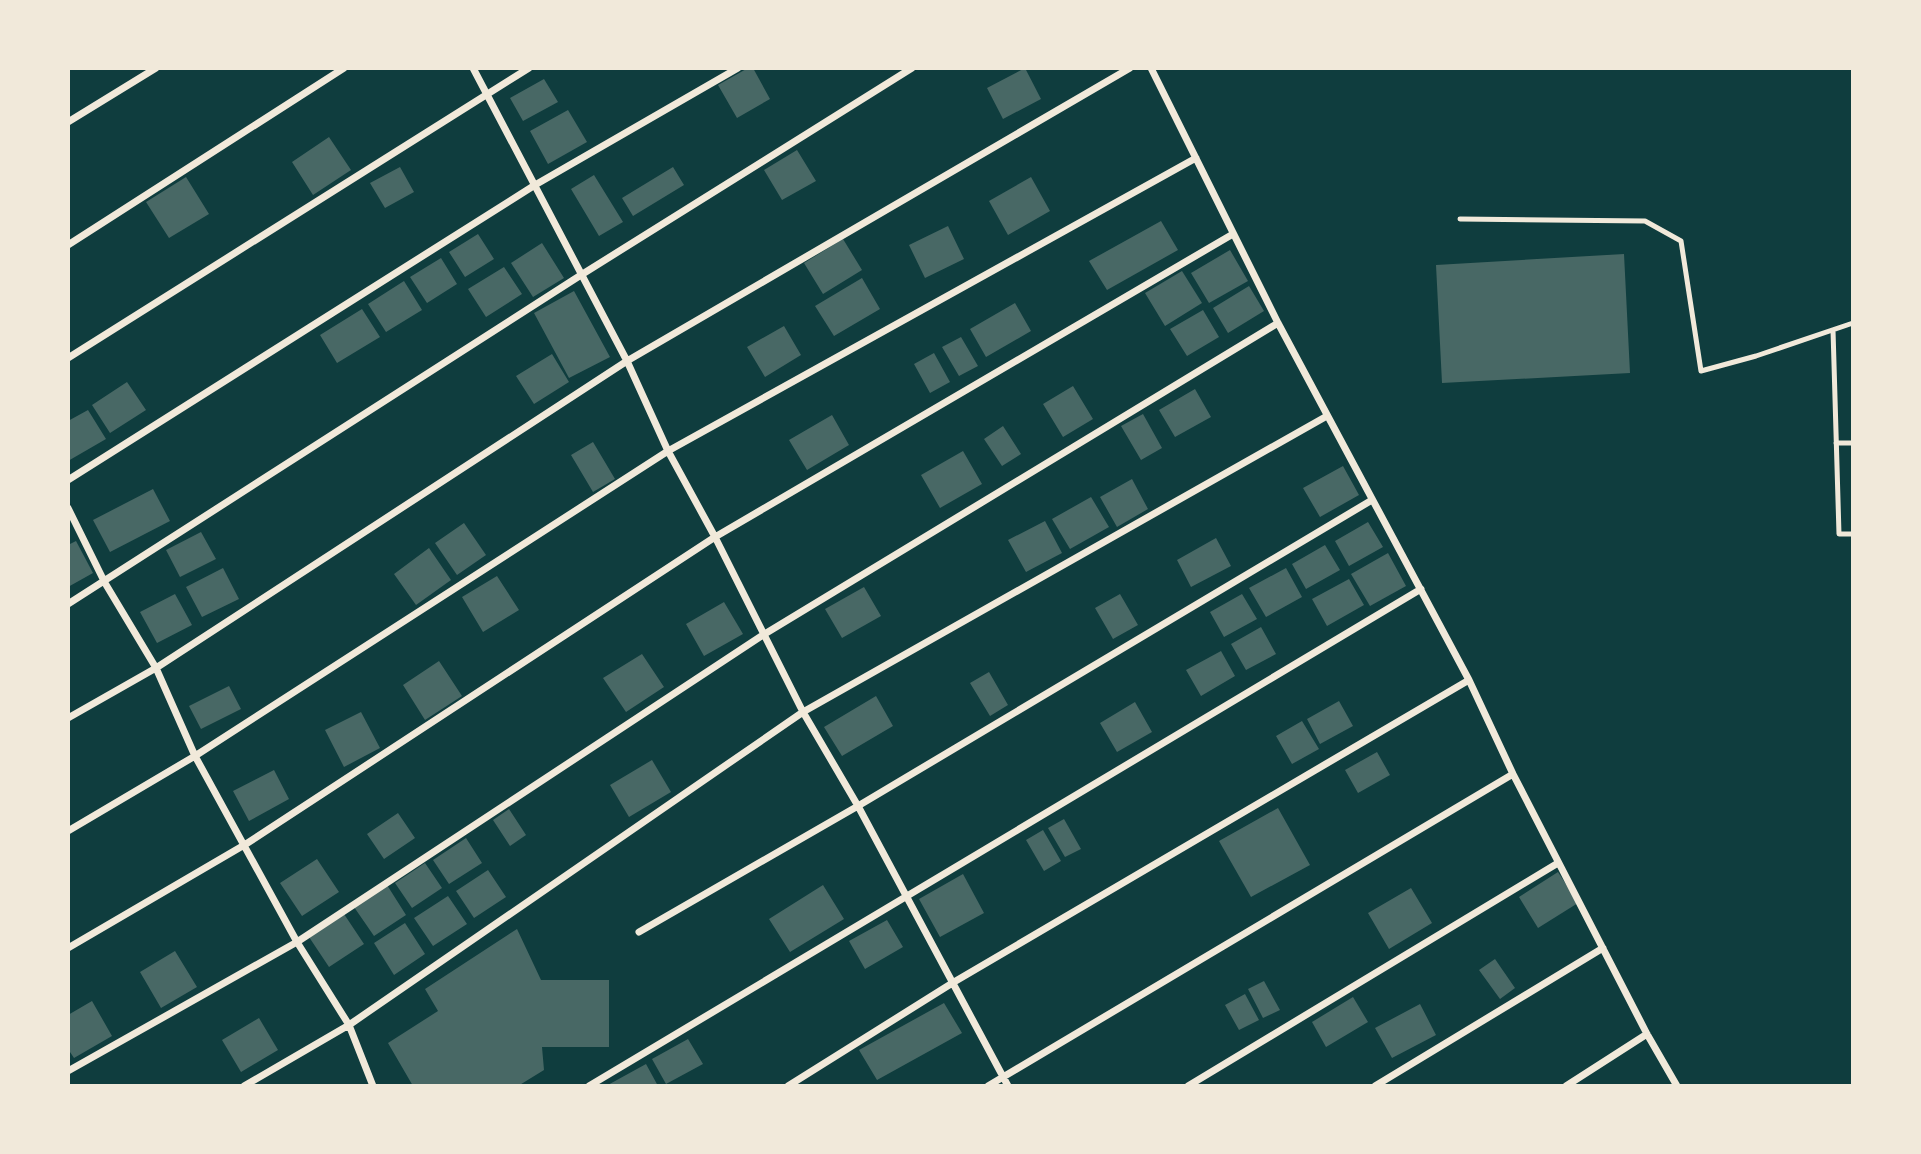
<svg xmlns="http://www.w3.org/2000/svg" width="1921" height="1154" font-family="Rubik,sans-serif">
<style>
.building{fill:#486865}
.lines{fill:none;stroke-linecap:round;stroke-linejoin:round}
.service{stroke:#f1e9da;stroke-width:5}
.minor{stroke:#f1e9da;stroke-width:7}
</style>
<rect width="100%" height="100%" fill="#0f3d3e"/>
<path class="building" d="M748 68H753L770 99 737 118 718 85Z
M1025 68 1041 99 1003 119 987 88Z
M544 79 558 102 523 121 510 98Z
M568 110 587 142 548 164 530 131Z
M329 137 351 170 313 195 292 162Z
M797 150 816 181 782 200 764 170Z
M400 167 414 192 385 208 370 183Z
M673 167 684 185 633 216 622 198Z
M594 175 623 222 599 236 571 189Z
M186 177 209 214 169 238 146 202Z
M1031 177 1050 211 1008 235 989 201Z
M1161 221 1178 250 1107 290 1089 261Z
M948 226 964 259 925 278 909 245Z
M478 234 494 259 465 277 449 252Z
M843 239 862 270 823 294 804 263Z
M542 243 564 278 533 297 511 263Z
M1230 250 1248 281 1209 303 1191 273Z
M1624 254 1630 373 1442 383 1436 265Z
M441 258 457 284 427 303 410 277Z
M504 267 522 294 486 317 468 289Z
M1182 271 1202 303 1165 326 1145 293Z
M862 278 880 309 834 336 815 306Z
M404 281 422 310 386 332 368 304Z
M1249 286 1264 311 1228 333 1213 308Z
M574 291 610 357 569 378 534 313Z
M1015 303 1031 331 986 357 970 329Z
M362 309 380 337 337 363 320 335Z
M1203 310 1219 337 1187 356 1170 329Z
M784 326 801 355 765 377 747 347Z
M961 337 978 366 959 376 942 347Z
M934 353 950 382 930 393 914 364Z
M552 354 569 382 534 404 516 376Z
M127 382 146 410 110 433 92 405Z
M1073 386 1093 419 1063 437 1043 404Z
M1195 389 1211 417 1175 437 1159 410Z
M88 410 106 439 68 461V421Z
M1143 414 1162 448 1141 460 1121 426Z
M832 415 849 445 807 470 789 440Z
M1003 426 1021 454 1002 466 984 439Z
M593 442 615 479 593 492 571 455Z
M963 451 982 484 940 508 921 475Z
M1343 466 1359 495 1320 517 1303 488Z
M1132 479 1148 509 1117 527 1100 497Z
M153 489 170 521 110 552 93 520Z
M1091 497 1109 527 1070 549 1052 519Z
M1045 521 1062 553 1026 572 1008 540Z
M1368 522 1383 547 1349 566 1335 541Z
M464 523 486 555 457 575 435 543Z
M201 532 216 559 180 577 166 550Z
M1216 538 1231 566 1191 587 1177 560Z
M76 541 93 573 68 587V545Z
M1325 545 1340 570 1306 589 1292 564Z
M429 548 451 580 416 605 394 574Z
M1388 553 1406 586 1370 606 1351 574Z
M223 568 239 599 202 617 186 587Z
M1286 568 1302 597 1266 617 1249 588Z
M497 576 519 610 483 632 462 597Z
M1349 579 1364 605 1327 626 1312 599Z
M864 587 881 616 842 638 825 609Z
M175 594 192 625 157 643 140 612Z
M1120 594 1138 625 1113 639 1095 608Z
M1242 594 1257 619 1224 637 1210 612Z
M724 602 743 634 704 656 686 624Z
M1261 627 1276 654 1246 670 1231 644Z
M1221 651 1235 676 1201 696 1186 670Z
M642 654 664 687 626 712 603 678Z
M439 661 462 696 425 720 403 685Z
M989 672 1008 705 990 716 970 683Z
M229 686 241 709 201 729 189 706Z
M876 696 893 726 842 756 824 727Z
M1339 701 1353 726 1320 744 1307 719Z
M1135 702 1152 732 1117 752 1100 723Z
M361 712 380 748 344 767 325 730Z
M1302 721 1319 749 1292 764 1276 736Z
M1377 752 1390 775 1358 793 1345 770Z
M652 760 671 792 629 817 610 785Z
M274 770 289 799 249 821 233 791Z
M1278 808 1310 865 1251 897 1219 841Z
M509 809 526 835 510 846 493 820Z
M398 813 415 838 384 859 367 834Z
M1064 819 1081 849 1065 857 1048 828Z
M1043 830 1061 861 1044 871 1026 840Z
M466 838 482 863 449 884 433 860Z
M317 859 339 892 302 916 280 883Z
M425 863 442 888 412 908 395 883Z
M488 870 506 897 474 918 456 891Z
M1558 872 1578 903 1538 928 1519 897Z
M963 874 984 913 940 937 919 899Z
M387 885 406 915 374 936 354 907Z
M823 885 844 919 790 952 769 919Z
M1411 888 1432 923 1389 949 1368 913Z
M448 896 467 924 433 946 414 918Z
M344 914 364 944 329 967 309 937Z
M887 920 903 947 865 969 849 941Z
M405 923 425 954 394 975 374 943Z
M517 929 541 980H609V1047H542L544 1070 518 1086H413L388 1043 438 1011 425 989Z
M175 951 197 987 161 1008 140 972Z
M1495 959 1515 988 1500 999 1479 970Z
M1264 981 1280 1010 1263 1018 1248 989Z
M1245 994 1259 1020 1239 1030 1225 1005Z
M1353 997 1368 1022 1326 1047 1312 1022Z
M92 1001 112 1036 74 1058 68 1049V1015Z
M944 1003 962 1033 877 1080 859 1050Z
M1420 1004 1436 1035 1392 1058 1375 1028Z
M259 1018 278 1050 241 1072 222 1040Z
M688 1039 703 1064 666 1084 652 1059Z
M646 1064 658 1086H606Z"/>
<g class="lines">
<path class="service" d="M1460 219 1645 221 1681 241 1701 371 1756 356 1853 323
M1833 330 1839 534H1853
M1836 443H1853"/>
<path class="minor" d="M473 68 627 361 668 451 715 537 803 712 858 806 1008 1086
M1151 68 1278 323 1469 680 1513 774 1647 1034 1677 1086
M68 122 156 68
M68 245 344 68
M68 358 529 68
M68 480 535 185 738 68
M68 508 105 583 156 668 195 756 297 942 349 1025 373 1086
M68 604 581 275 912 68
M68 718 156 668 627 361 1130 68
M68 831 195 756 668 451 1196 158
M639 932 858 806 1372 500
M68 948 246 844 715 537 1233 234
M68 1071 297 942 763 635 1278 323
M244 1086 349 1025 803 712 1327 416
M589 1086 1421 589
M788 1086 954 982 1469 680
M988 1086 1513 774
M1188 1086 1558 863
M1375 1086 1603 948
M1566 1086 1647 1034"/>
</g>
<rect width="1921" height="1154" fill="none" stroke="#f1e9da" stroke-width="140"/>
</svg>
